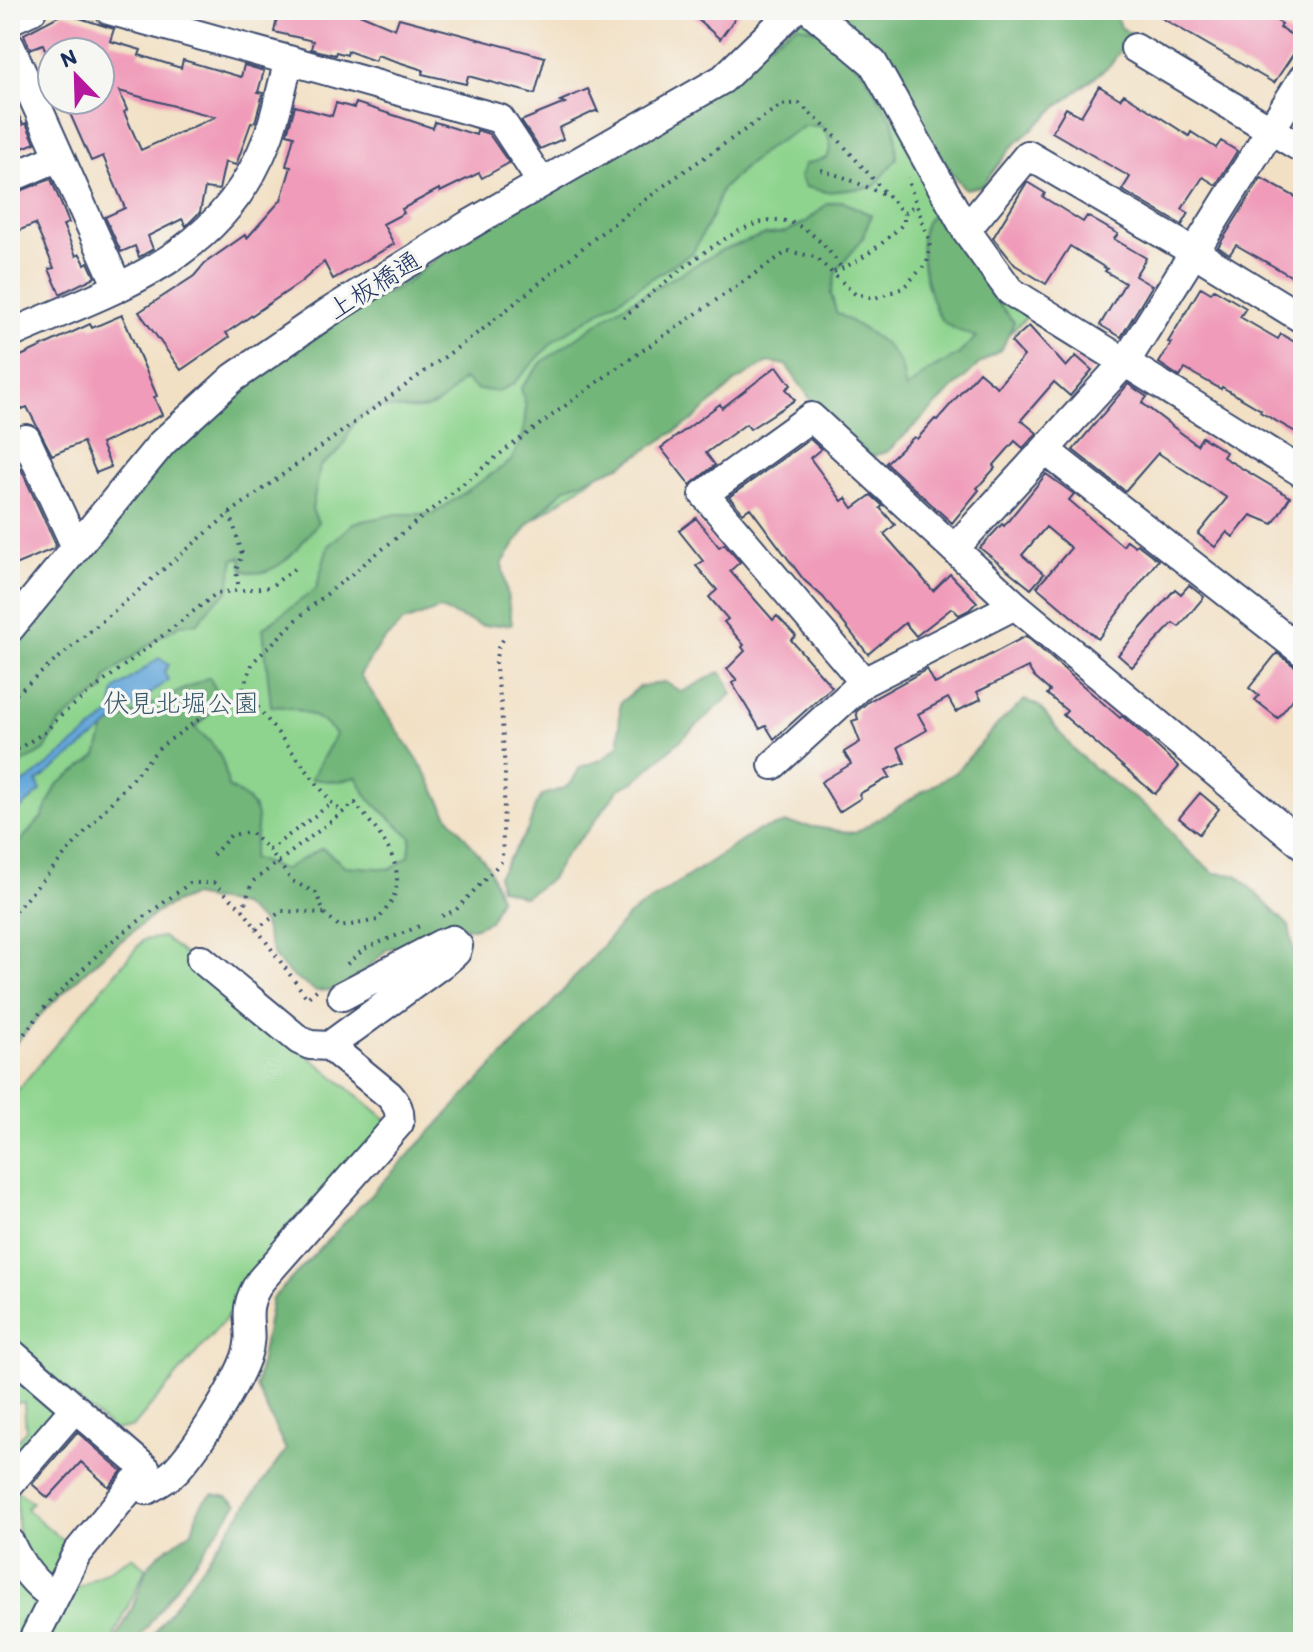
<svg xmlns="http://www.w3.org/2000/svg" width="1313" height="1652" font-family="Itim,'Klee One',sans-serif">
<style>
.green{fill:#8ed48e;stroke:#548276;stroke-width:2}
.forest{fill:#72b679;stroke:#46726c;stroke-width:2}
.water{fill:#66a8da;stroke:#406c9c;stroke-width:2}
.building{fill:#f09bb9;fill-rule:evenodd}
.lines{fill:none;stroke-linecap:round;stroke-linejoin:round}
.minor-casing{stroke:#3b4a6d;stroke-width:32}
.path{stroke:#3b4a6d;stroke-width:4;stroke-dasharray:2 6;stroke-linecap:butt}
.minor{stroke:#fff;stroke-width:28}
.labels{text-anchor:middle;dominant-baseline:central;stroke-width:7;stroke-linejoin:round;paint-order:stroke}
.street-label{font-size:26px;fill:#1b2f5e;stroke:#f6f6f2}
.park-label{font-size:26px;fill:#38586a;stroke:#f6f6f2}
</style>
<rect width="100%" height="100%" fill="#f6f6f2"/>
<filter id="ink" filterUnits="userSpaceOnUse"><feTurbulence type="fractalNoise" baseFrequency=".0125" numOctaves="2"/><feDisplacementMap in="SourceGraphic" scale="16" xChannelSelector="R" yChannelSelector="G"/><feConvolveMatrix kernelMatrix="1 2 1 2 8 2 1 2 1" color-interpolation-filters="sRGB"/></filter>
<filter id="wash" filterUnits="userSpaceOnUse"><feTurbulence type="fractalNoise" baseFrequency=".006" numOctaves="4" result="noise"/><feDisplacementMap in="SourceGraphic" scale="32" xChannelSelector="R" yChannelSelector="G"/><feGaussianBlur stdDeviation="1.8" result="paint"/><feColorMatrix in="noise" values="0 0 0 0 0 0 0 0 0 0 0 0 0 0 0 0 0 1.4 0 .05"/><feComposite in="paint" operator="in"/></filter>
<g filter="url(#wash)">
<rect width="100%" height="100%" fill="#f2e0c4"/>
<path class="green" d="M802 19 866 67 1027 317 869 461 774 351 367 637 348 675 490 888 256 909 188 878 10 1015V640L227 396Z
M163 937 392 1124 133 1427 113 1430 10 1342V1099L143 940Z
M10 1355 62 1402 13 1461V1445L26 1430 24 1402 10 1403Z
M16 1490 32 1502 26 1509 72 1548 50 1582 18 1541Z
M132 1557 146 1568 111 1642H42L67 1594Z
M10 1562 42 1601 23 1642H10Z"/>
<path class="forest" d="M832 10H953L960 13 965 10H1112L1121 27 1132 35 1110 65 1057 107 1012 147 982 186 965 189 952 174 875 44Z
M798 25 820 31 865 74 895 125 897 158 874 187 827 192 806 187 800 177 805 164 827 158C834 144 829 137 821 126H805L771 146 746 166 721 190 713 214 693 252 555 340 512 385 498 391 478 390 463 379C454 389 443 403 430 407 408 415 377 398 358 418 350 426 347 441 340 450 335 456 326 461 320 466L312 509 318 522C302 543 275 584 243 570L241 557 234 559 228 592 214 602 198 623 180 625 158 638 107 676 103 691 83 703 58 725 45 750 10 770V644L155 467 233 394 359 307 404 285 435 259Z
M842 201 871 215 863 238 836 272 831 293 836 312C858 327 888 339 900 364 904 371 903 381 906 389L928 371 958 355 976 337C965 333 945 327 939 316 928 296 912 238 929 218 930 217 938 213 939 212L948 216 992 296 1014 322 1002 349 979 364 887 452 871 456 817 408 786 365 768 362 735 382 693 420 622 465 565 488 528 525 502 564 512 624 482 626 440 609 403 622 381 643 360 675 425 771 447 814 488 866 500 898 490 921 473 928 453 927 386 950 347 989 316 991 292 976 275 958 262 922 241 905 191 896 161 909 101 957 44 1011 10 1050V853L42 817 57 785 97 756 105 727 209 677 222 701 195 728C218 746 225 759 228 787 267 807 258 820 252 858L283 870 322 848 345 866 391 869 409 856 411 837 370 800 356 777 338 782 311 779 336 734C319 714 297 707 271 706L263 628 316 589 328 546 353 523 397 514H433L511 461 523 436 526 407 521 388 542 362 619 308 722 250 764 235 786 232 806 222 827 204Z
M720 672 728 682 732 694 634 782 619 789 588 830 565 855 551 879 524 897 500 888 498 876 528 829 536 804 542 795 563 789 572 782 580 767 603 759 619 745 620 703 639 687 665 682 682 692Z
M1025 700 1039 706 1074 750 1094 768 1162 819 1182 846 1214 873 1237 875 1289 926 1303 1002V1642H148L286 1450 256 1387 272 1299 548 1008 629 915 757 831 786 823 855 833 957 771 998 724Z
M213 1494 227 1497 237 1504 136 1642H114L131 1611 147 1568 157 1556 192 1531 198 1511 204 1501Z"/>
<path class="water" d="M159 658 169 665 164 672 168 680 37 782 41 791 10 818V791L34 776 111 714 115 690Z"/>
<g id="blocks">
<path class="building" d="M279 10H350L395 29 399 18 545 57 535 94 468 76 466 84 422 74 423 70 377 55 375 61 348 51 347 55 336 52 335 55 311 49 313 41 274 32Z
M687 10H741L720 39Z
M1148 10H1259L1282 24 1280 28 1302 41 1274 83Z
M64 13 114 29 110 41 141 50 139 55 181 68 183 60 241 77 244 65 264 71 258 92 263 93 255 122 251 123 236 165 225 162 219 190 205 188 200 212 186 226 182 219 148 236 153 249 139 257 135 246 121 252 105 217 125 208 103 156 91 161 64 100H100V52H46L43 44 30 49 24 34ZM119 91 215 117 141 150 124 112 127 110Z
M1099 86 1120 99 1124 94 1189 136 1191 132 1216 148 1221 141 1237 151 1216 185 1203 177 1182 209 1189 213 1182 225 1122 190 1130 177 1052 132 1066 108 1081 116Z
M588 89 598 112 595 111 559 128 563 139 540 149 521 121 565 103 560 101Z
M10 96 23 125 26 123 35 143 10 153Z
M336 103 354 108 356 103 433 128 435 122 476 135 477 130 489 134 509 163 482 178 479 173 440 192 439 189 402 209 404 213 383 224 394 244 333 279 324 262 301 282 226 333 229 337 181 370 139 312 194 276 205 263 245 235 247 238 281 200 291 167 286 166 294 136 287 134 295 106 332 116Z
M1261 178 1303 201V283L1236 245 1230 254 1218 247Z
M51 179 69 223 63 225 76 256 80 254 85 264 88 262 95 277 60 294 49 269 54 268 35 224 10 234V195Z
M1027 182 1045 193 1043 197 1083 222 1087 216 1118 234 1114 239 1146 258 1135 276 1152 286 1121 337 1100 325 1125 283 1105 271 1107 269 1070 246 1046 284 1015 265 993 238Z
M1201 287 1211 293 1214 289 1246 308 1240 317 1278 339 1281 334 1303 347V436L1260 412 1261 410 1222 387 1221 389 1185 369 1180 377 1159 363 1171 343 1168 342Z
M122 315 157 396 154 397 162 415 101 444 111 467 96 473 83 442 52 455 27 407 10 414V361L90 324 92 328Z
M1029 326 1066 367 1076 356 1092 370 1070 396 1054 382 1021 420 1037 433 1023 448 1015 441 993 466 995 468 977 488 979 490 952 523 886 463 914 437 917 439 935 419 937 420 979 372 997 387 1024 356 1011 342Z
M777 366 791 385 786 389 795 400 750 429 746 424 706 453 715 465 690 485 661 448 720 404 722 408Z
M1128 384 1147 397 1142 403 1197 445 1202 437 1226 452 1223 457 1290 497 1273 524 1251 515 1233 537 1227 532 1215 547 1198 534 1227 498 1158 453 1125 491 1073 450Z
M810 439 821 449 810 458 842 501 846 498 853 508 871 495 883 506 880 508 895 525 884 534 919 574 933 591 950 574 977 602 969 610 959 615 952 608 916 636 905 623 868 654 823 597 804 580 750 508 743 513 729 497Z
M21 469 56 545 53 549 10 567V473Z
M1046 474 1074 494 1069 500 1123 546 1127 540 1135 546 1137 544 1158 560 1098 639 1037 587 1071 548 1046 527 1022 555 1044 574 1031 589 980 548 1002 524 1004 526Z
M696 518 719 547 724 544 740 562 730 571 773 620 777 616 796 636 791 640 832 687 774 739 766 726 760 729 732 683 737 680 727 669 745 651 742 647 744 645 724 622 728 619 709 597 717 590 696 566 703 561 679 531Z
M1189 585 1204 597 1179 627 1173 623 1132 667 1118 655 1175 589 1181 594Z
M1026 636 1120 718 1122 716 1151 741 1179 767 1155 794 1063 715 1067 711 1047 694 1050 691 1034 677 1028 667 977 692 981 699 956 712 948 698 918 714 927 730 898 747 905 763 886 770 890 777 859 794 861 798 839 812 821 782 851 764 844 752 860 742 852 721 858 719 856 712 869 701 927 669 935 684Z
M1277 653 1293 665 1303 669V686L1278 718 1255 700 1259 696 1249 688Z
M1200 793 1219 809 1199 834 1179 818Z
M77 1432 122 1471 109 1487 81 1462 48 1498 32 1484Z"/>
</g>
</g>
<g filter="url(#ink)">
<use href="#blocks" fill-opacity="0" stroke="#3b4a6d" stroke-width="2"/>
<g class="lines">
<g class="minor-casing">
<path id="minor" d="M109 10 500 119 542 183
M810 10 873 63 966 230 1010 291 1303 473
M10 20 32 10
M10 46 118 287
M1135 48 1303 149
M10 178 59 157
M966 230 1028 155 1194 252 1303 319
M10 334C118 287 223 258 268 137 277 112 282 85 289 60
M26 439 76 547
M1045 450 1303 652
M954 549 1126 361 1303 78
M10 628 162 443 233 378 326 314 467 226 723 79 794 10
M864 682 704 494 811 417 1015 605 1303 845
M773 765 864 682 1015 605
M329 1046 447 960 456 952 458 946 452 940 441 944 342 996
M10 1352 146 1469 77 1553 32 1642
M134 1482 147 1490C156 1485 165 1480 173 1473 196 1451 235 1387 246 1357 257 1325 237 1315 261 1280L399 1123C401 1111 397 1104 389 1095L329 1046 310 1045 299 1040 201 959
M10 1483 75 1408
M10 1543C20 1565 34 1584 54 1597"/>
</g>
<path class="path" d="M821 170 846 178 885 195
M834 272C861 261 883 244 904 223V214L917 203
M623 318C655 291 734 219 776 220 804 220 828 247 842 269
M230 513 242 554 236 570 239 590
M243 688 332 803 343 813
M10 699 230 513 483 329 596 237 673 179 781 105 799 103 836 137 904 214
M10 754 45 732 61 715 217 593 270 587 294 569
M269 850 332 803
M213 855 231 835 250 832 269 850 292 881 316 893 324 913 340 927 378 920C384 912 392 902 395 893 405 858 374 828 355 803L252 882 243 910
M442 916 456 910 502 861 505 774 501 704 495 663 498 648 504 638
M10 917 160 747 243 688 253 662 306 611 505 450 614 370 788 251 815 257 855 294 875 298 903 288 927 263 930 242 907 178
M256 929 282 911 324 913
M347 964 364 949 420 926
M10 1053 43 1009 108 944 190 883H214L243 910 307 998 319 988"/>
<use href="#minor" class="minor"/>
</g>
</g>
<g class="labels">
<g class="street-label">
<text transform="translate(374 285) rotate(-32)">上板橋通</text>
</g>
<g class="park-label">
<text x="181" y="703">伏見北堀公園</text>
</g>
</g>
<rect width="1313" height="1652" fill="none" stroke="#f6f6f2" stroke-width="40"/>
<g transform="translate(76 76) rotate(337)"><circle r="38" fill="#f6f6f2" stroke="#9ea6b7" stroke-width="2"/>
<path d="M0-6L14 30L0 20L-14 30Z" fill="#b5179e"/>
<text y="-12" font-size="22" font-weight="bold" text-anchor="middle" fill="#1b2f5e">N</text>
</g>
</svg>
